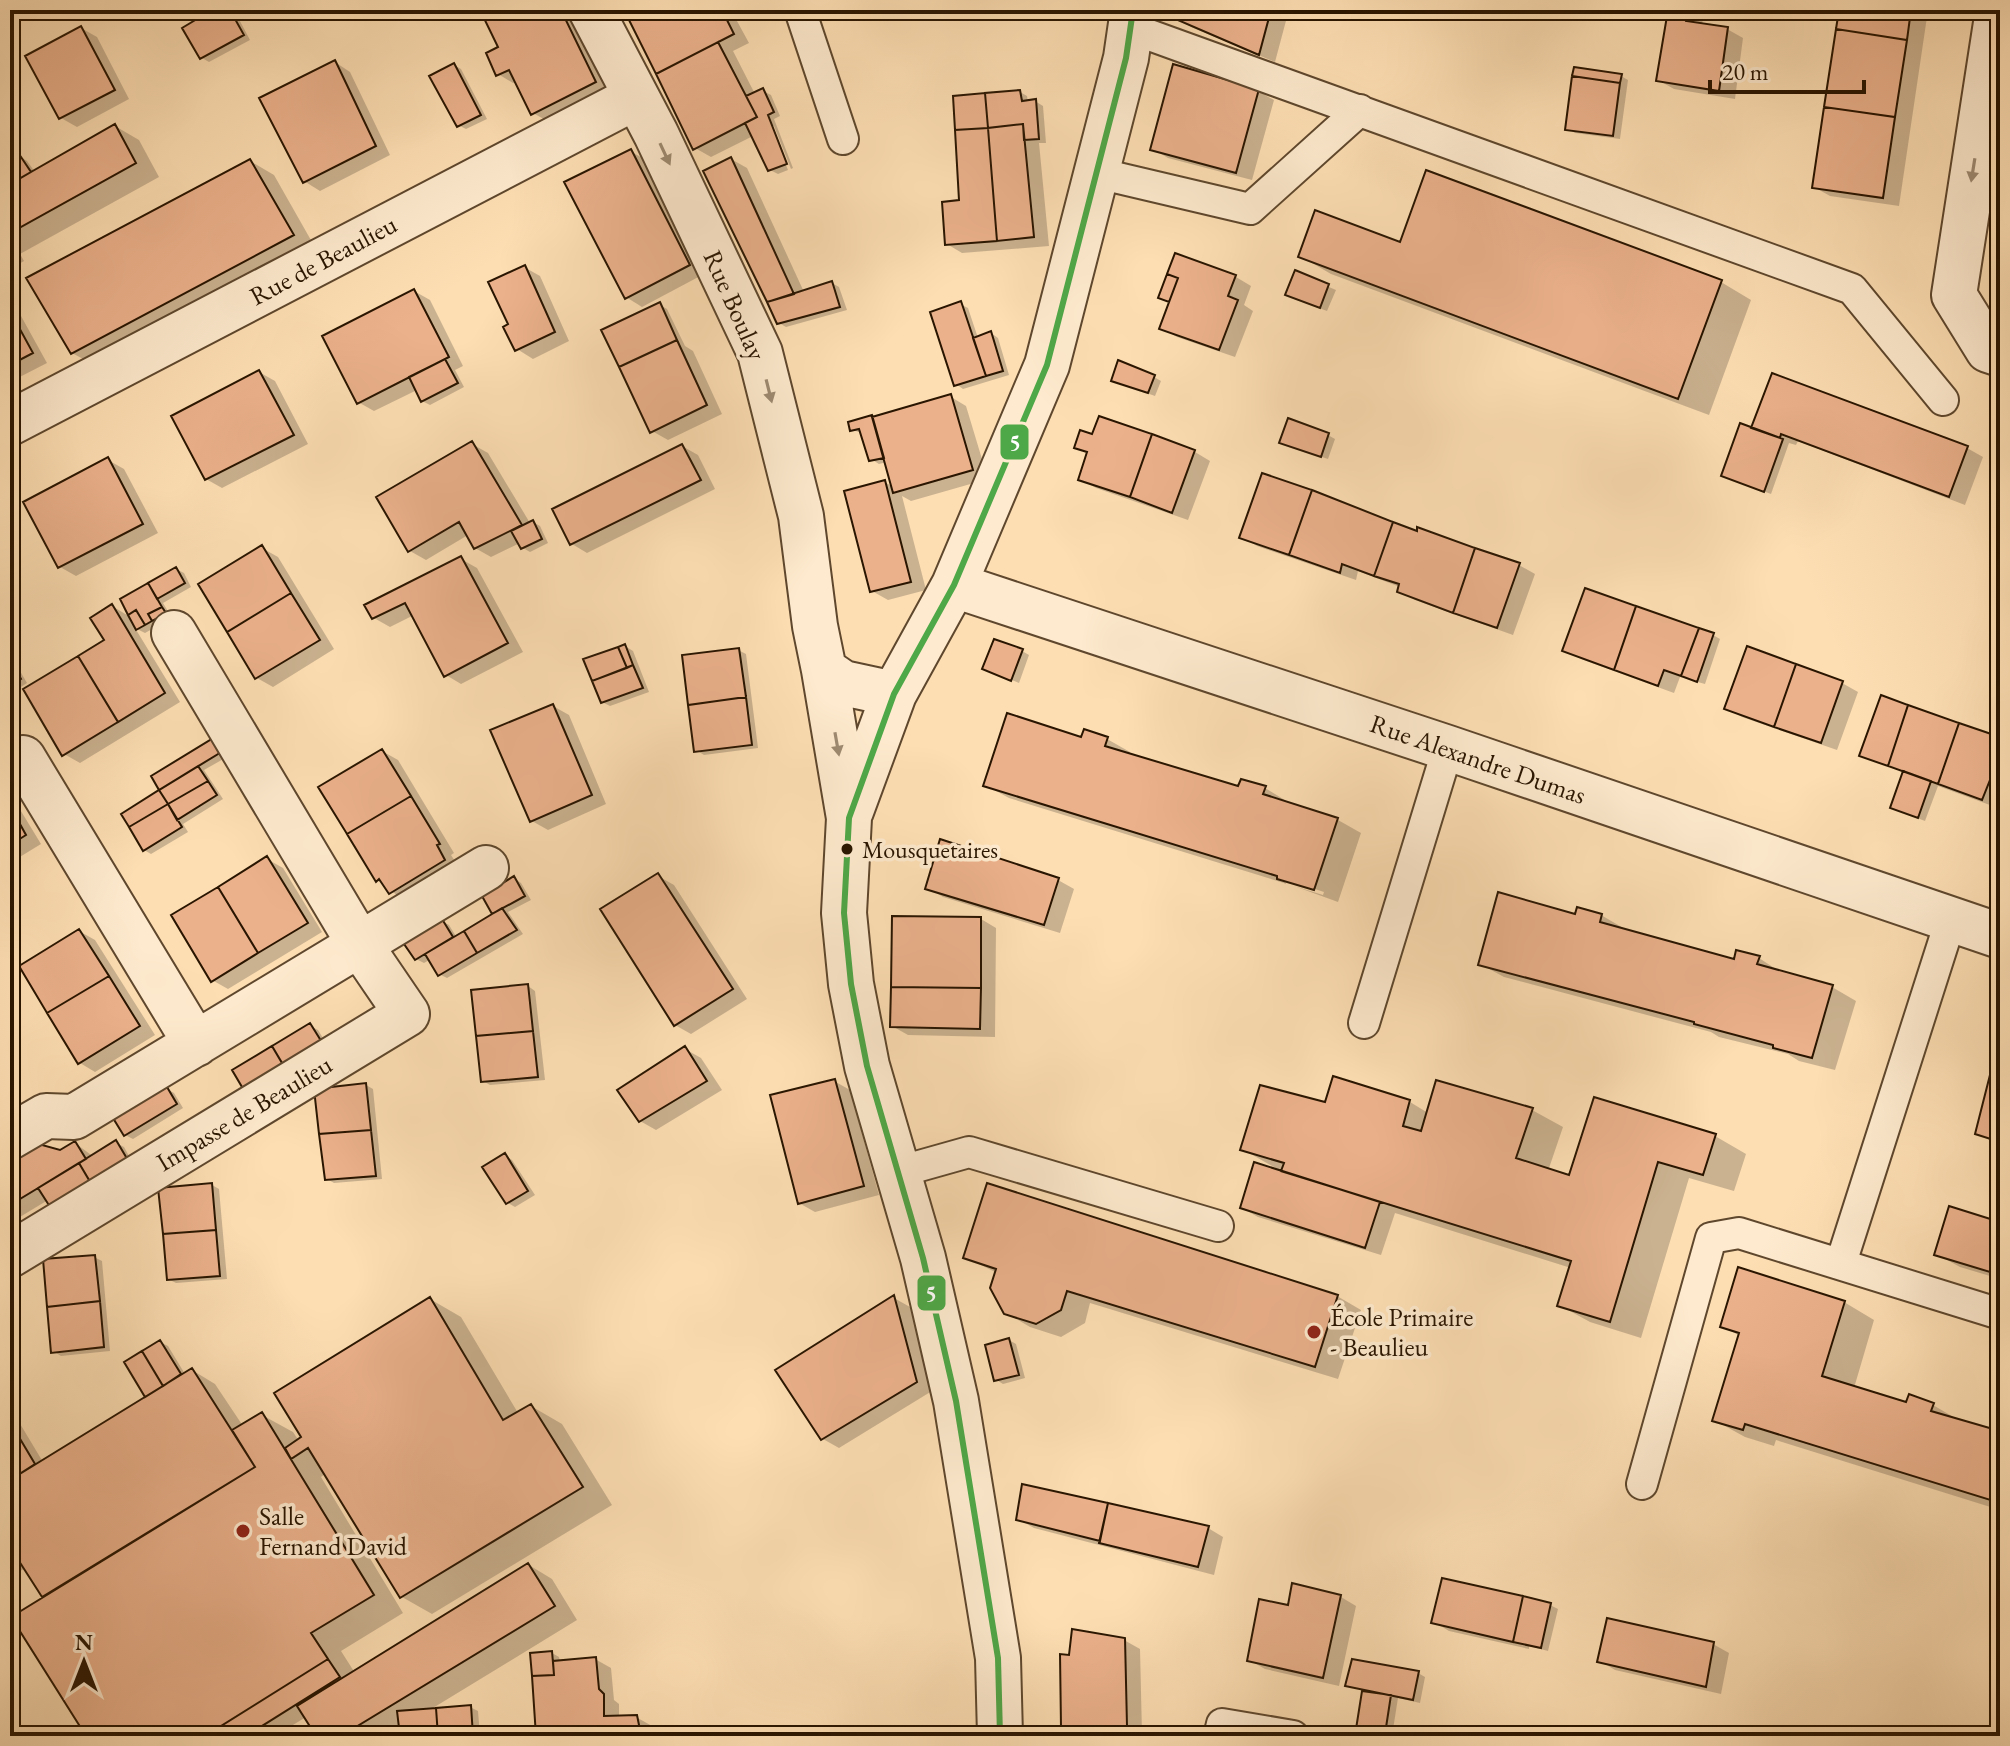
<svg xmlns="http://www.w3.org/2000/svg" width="2010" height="1746" font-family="'EB Garamond',serif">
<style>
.shadow{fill:#0003}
.building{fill:#ebb18b;stroke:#291500;stroke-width:2}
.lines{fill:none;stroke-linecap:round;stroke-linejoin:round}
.lane-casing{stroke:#5e472d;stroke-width:34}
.street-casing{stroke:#5e472d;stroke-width:48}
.lane{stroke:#feeace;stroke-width:30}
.street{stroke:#feeace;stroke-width:44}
.bus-1-casing{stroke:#feeace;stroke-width:12}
.bus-1{stroke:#4ea847;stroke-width:6}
.oneway{fill:#9e8a71}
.bus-dot{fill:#291500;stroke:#feeace;stroke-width:3}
.poi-dot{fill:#8f2418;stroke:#feeace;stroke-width:3}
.labels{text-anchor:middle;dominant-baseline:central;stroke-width:7;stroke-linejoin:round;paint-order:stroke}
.bus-label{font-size:24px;fill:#291500;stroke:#feeace;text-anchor:start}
.street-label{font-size:26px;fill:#291500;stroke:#feeace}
.poi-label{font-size:26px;fill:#291500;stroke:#feeace;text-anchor:start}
.line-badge{stroke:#feeace;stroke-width:3}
.badge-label{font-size:22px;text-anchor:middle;font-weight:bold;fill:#fff}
</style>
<rect width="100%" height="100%" fill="#fddeb3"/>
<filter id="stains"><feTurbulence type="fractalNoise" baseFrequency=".0025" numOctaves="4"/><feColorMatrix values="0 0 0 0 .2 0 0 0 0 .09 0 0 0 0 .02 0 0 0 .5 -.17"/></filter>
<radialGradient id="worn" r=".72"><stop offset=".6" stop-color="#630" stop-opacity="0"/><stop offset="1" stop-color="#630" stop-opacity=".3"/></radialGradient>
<path class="shadow" d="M216 10H234L250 40 209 62 202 58Z
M482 10H572L611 91 549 122 533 113 517 82 513 83 498 74 500 48Z
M627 10H731L749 43 733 51 755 94 763 91 771 95 780 116 774 119 793 168 791 169 774 126H770L788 170 778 174 770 170 753 136 711 157 695 148Z
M1177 10H1274L1287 17 1275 62 1191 27 1175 17Z
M1670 10H1690L1703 17 1702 25 1727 29 1743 38 1735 99 1674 89 1658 80Z
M1841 10H1928L1899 206 1830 196 1814 187Z
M81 28 97 37 129 99 77 127 61 118Z
M335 62 350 72 390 155 320 191 304 181Z
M454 65 461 69 487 119 466 129 458 125Z
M1621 76 1628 80 1620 139 1575 133 1568 129Z
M1258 91 1274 100 1252 180 1168 158 1153 149Z
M1020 92 1027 96 1028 102 1035 101 1043 106 1046 143H1039L1049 246 962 253 947 244 962 202Z
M115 126 139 140 159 177 20 254 24 261 10 269V162L19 156 27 161 35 172Z
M630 151 646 160 704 274 642 307 626 297Z
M731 159 747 168 804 292 832 283 839 287 847 310 786 327 779 323Z
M250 161 274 175 316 249 96 366 72 353Z
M1401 244 1721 282 1751 300 1709 415 1331 274 1300 256Z
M1177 255 1236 277 1251 286 1244 305 1253 311 1235 357 1177 337 1161 328 1171 302 1161 297Z
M524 267 540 276 569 341 533 359 517 349 511 325Z
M1296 273 1336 290 1327 311 1295 299Z
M414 291 430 300 463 366 455 370 464 387 430 405 422 401 417 390 374 411 358 402Z
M10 296 47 363 10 382Z
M960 304 968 308 978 338 991 333 998 338 1009 375 963 389 956 384Z
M660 305 667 309 685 346 693 351 722 414 668 440 652 431Z
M259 372 275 381 308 444 222 488 206 479Z
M1154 377 1161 381 1155 396 1121 384Z
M951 397 966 406 988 479 911 501 902 496 926 590 888 600 872 591 884 482 894 487 887 462 879 464 871 459 862 433 852 430 875 419Z
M1100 418 1195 452 1210 461 1188 520 1096 488 1080 479 1088 454 1076 447 1093 437Z
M1752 430 1967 448 1983 457 1965 505 1798 441 1796 445 1789 443 1771 494 1731 479Z
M1328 435 1335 439 1328 459 1289 446Z
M472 444 488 453 530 523 533 522 540 526 548 543 530 552 523 548 520 543 491 557 475 548 468 535 426 560 410 551Z
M682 446 698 455 715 489 587 553 572 544Z
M108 460 124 469 158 533 76 576 60 567Z
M1418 533 1519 565 1535 574 1513 635 1415 600 1399 591 1400 587 1358 571 1356 580 1257 546 1242 537Z
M262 548 278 557 334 649 273 687 257 678Z
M461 559 477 568 523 652 461 684 446 675 414 615 390 627 374 618Z
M176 569 184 573 191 587 163 603 172 618 145 633 135 628 180 702 80 763 64 754 107 640 112 606 132 618Z
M1713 635 1720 639 1705 684 1680 677 1674 693 1581 659 1565 650Z
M625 646 633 651 649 692 610 706 602 702Z
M738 650 746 654 758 748 704 755 696 750Z
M1022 651 1029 655 1019 683 992 672Z
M13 667 20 671 27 683 10 694V669Z
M1842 683 1858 692 1837 750 1742 717 1726 708Z
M553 706 569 715 606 804 548 830 532 821Z
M1908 707 2000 740 1998 808 1938 786 1925 821 1899 811 1904 773 1898 769Z
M220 736 234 753 204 770 223 799 183 824 188 832 151 854 144 850 162 791Z
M1107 739 1130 752V755L1239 789 1265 788 1288 802V804L1338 820 1361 833 1338 902 1294 886 1323 895 1324 892 1281 878 1287 884 1009 798 985 785 1082 740Z
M382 751 398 760 454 853 451 855 460 869 406 902 377 880Z
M10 793 41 844 10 863Z
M267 859 283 868 322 932 228 989 212 980Z
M658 876 674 885 747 999 691 1034 675 1025Z
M514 878 521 883 531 900 508 912 523 934 447 978 439 974 431 959 424 963 416 959 442 921 449 925 457 938 495 914Z
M1058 880 1074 889 1060 933 943 897 928 888Z
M1601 915 1625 929 1735 961 1759 958 1782 973 1832 987 1856 1001 1835 1070 1799 1061 1788 1054 1719 1037 1711 1032 1504 977 1480 964 1576 917Z
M981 919 996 928 995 1037 908 1035 892 1026Z
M79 931 95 940 155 1035 95 1072 80 1063Z
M528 986 535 991 545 1080 490 1085 483 1081Z
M310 1026 318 1030 329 1048 254 1094Z
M685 1049 701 1058 722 1090 656 1130 640 1121Z
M2000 1067V1146L1977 1133Z
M1334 1079 1410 1102 1428 1113 1532 1110 1563 1127 1548 1171 1570 1178 1715 1136 1746 1154 1734 1191 1689 1178 1641 1338 1590 1322 1559 1305 1571 1268 1395 1213 1381 1255 1258 1217 1242 1208 1281 1171 1242 1149 1326 1104Z
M834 1081 850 1090 879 1195 815 1212 799 1203Z
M366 1085 373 1089 382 1179 334 1183 327 1179Z
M167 1089 174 1093 183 1108 133 1139 125 1135Z
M75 1143 94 1157 116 1143 124 1147 135 1167 48 1200 10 1223V1161L60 1152Z
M505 1155 512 1160 535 1195 515 1207 508 1203Z
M212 1185 219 1189 227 1279 176 1283 168 1279Z
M2000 1224V1279L1960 1267 1936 1254Z
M94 1257 102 1261 110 1351 61 1356 53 1351Z
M965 1257 1337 1296 1361 1310 1338 1379 1090 1303 1085 1323 1061 1337 1030 1327 1006 1313 997 1273Z
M894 1298 910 1307 932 1391 839 1448 823 1439Z
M430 1299 461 1317 518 1413 531 1406 562 1424 612 1505 432 1614 402 1597 326 1473 321 1477 403 1613 341 1651 355 1673 529 1565 552 1579 577 1620 428 1711 470 1707 478 1711 480 1736H402L401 1727 386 1736H318L306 1717 275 1736H89L47 1597 26 1568 10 1576V1407L43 1462 148 1397 160 1342 168 1346 185 1374 192 1370 215 1384 243 1426 262 1415 293 1432 299 1441Z
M1844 1302 1874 1320 1854 1388 1907 1404 1933 1405 1962 1422 2000 1433V1510L1776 1440 1774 1446 1745 1437 1714 1420 1740 1336 1722 1326Z
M1009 1340 1016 1344 1025 1378 1003 1384 995 1379Z
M1018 1519 1208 1528 1223 1537 1214 1575 1034 1528Z
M1341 1597 1356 1606 1339 1686 1265 1669 1249 1660 1289 1607Z
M1550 1605 1558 1609 1548 1651 1529 1646V1649L1449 1631 1434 1622Z
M1124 1640 1140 1649 1142 1734 1079 1735 1063 1726 1071 1657Z
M1713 1644 1729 1653 1721 1694 1615 1670 1600 1661Z
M552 1653 559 1657 560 1662 595 1659 611 1668 614 1700 619 1704V1717H636L652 1726 655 1736H539L532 1654Z
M1418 1673 1425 1677 1420 1703 1398 1698 1392 1736 1365 1732 1358 1728 1364 1691 1348 1685Z"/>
<path class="building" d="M212 10H230L244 35 200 59 182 28Z
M480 10H561L596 82 531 115 509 70 496 76 486 53 498 47Z
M624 10H722L734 34 656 74Z
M1175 10H1271L1259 55 1173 18Z
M1668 10H1687L1686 21 1728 27 1719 91 1656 81Z
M1839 10H1911L1907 40 1836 29Z
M81 26 115 90 59 119 25 56Z
M1836 29 1907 40 1895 117 1824 107Z
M718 42 757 117 693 150 656 74Z
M335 60 376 146 303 183 259 98Z
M454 63 481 115 457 127 429 76Z
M1173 64 1259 89 1236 173 1150 150Z
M1574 67 1622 74 1620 83 1572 76Z
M1572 76 1620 83 1613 136 1565 130Z
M763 88 774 112 768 115 787 164 768 171 745 123 757 117 746 96Z
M1020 90 1022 101 1036 99 1039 139 1024 140 1023 124 988 128 985 93Z
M985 93 988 128 955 130 953 96Z
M1824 107 1895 117 1883 198 1812 188Z
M115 124 136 163 10 233V184Z
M1023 124 1034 237 997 241 988 128Z
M988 128 997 241 945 245 942 202 959 200 955 130Z
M631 149 690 265 625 299 564 182Z
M19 154 31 172 17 180 10 167V159Z
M731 157 794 294 767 302 703 171Z
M250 159 294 235 71 354 26 278Z
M1426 170 1722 280 1678 399 1298 257 1315 210 1400 242Z
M1175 253 1236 275 1228 296 1238 300 1219 350 1159 329 1178 278 1167 274Z
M525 265 555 332 515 351 503 327 508 324 488 282Z
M1295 270 1329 284 1320 308 1285 295Z
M1167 274 1178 278 1169 302 1158 298Z
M832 281 840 307 777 324 767 302Z
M414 289 449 357 357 404 322 336Z
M961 301 986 376 954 386 930 312Z
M660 302 677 340 619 367 601 330Z
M10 311 33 353 10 365Z
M991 331 1003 371 986 376 973 338Z
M677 340 707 405 650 433 619 367Z
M445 359 458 383 421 402 409 377Z
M1118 360 1155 375 1148 393 1111 381Z
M259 370 294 435 205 480 171 416Z
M1772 373 1968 446 1949 497 1781 434 1780 438 1751 428Z
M951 394 973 470 893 493 872 417Z
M872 415 884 458 869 461 859 429 850 431 848 422Z
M1099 416 1152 434 1130 497 1078 480 1087 452 1074 448 1080 430 1092 434Z
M1288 418 1329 433 1321 457 1279 443Z
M1740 423 1783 439 1764 492 1721 476Z
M1152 434 1195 450 1172 513 1130 497Z
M472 441 522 525 474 549 459 522 408 552 376 497Z
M682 444 701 480 570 545 552 509Z
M108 457 143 524 58 568 23 502Z
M1262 473 1312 490 1289 555 1239 538Z
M885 480 911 582 870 592 844 491Z
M1312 490 1393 522 1374 576 1342 564 1340 573 1289 555Z
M533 520 542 539 521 549 511 531Z
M1393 522 1417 531V527L1475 548 1453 613 1397 592 1399 584 1374 576Z
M262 545 291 593 227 632 198 584Z
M1475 548 1520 563 1497 628 1453 613Z
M461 556 508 643 444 677 405 603 372 619 364 605Z
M176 567 185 583 157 599 148 583Z
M148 583 162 607 148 614 152 621 145 625 136 610 128 615 120 599Z
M1585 588 1636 606 1614 670 1562 651Z
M291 593 320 640 255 679 227 632Z
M112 604 165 693 118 722 78 656 104 640 90 618Z
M1636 606 1699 628 1681 676 1664 670 1658 686 1614 670Z
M162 607 166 613 152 621 148 614Z
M136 610 145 625 136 630 128 615Z
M1699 628 1714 633 1697 682 1681 676Z
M994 639 1023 649 1011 681 982 669Z
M625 644 633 665 627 668 618 647Z
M1747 646 1796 664 1774 727 1724 709Z
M618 647 627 668 592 681 583 659Z
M739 648 746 697 688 705 682 655Z
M78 656 118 722 62 756 23 689Z
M1796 664 1843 681 1821 743 1774 727Z
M13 665 21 679 10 686V666Z
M633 665 643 688 601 703 592 681Z
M1881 695 1908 705 1888 766 1859 756Z
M746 697 752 745 694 752 688 705Z
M553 704 592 795 530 822 490 730Z
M1908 705 1959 723 1938 784 1888 766Z
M1007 713 1081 737 1084 729 1108 737 1105 746 1238 786 1241 779 1266 786 1263 794 1338 818 1314 890 1277 879V876L983 786Z
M1959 723 2000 737 1997 757 2000 758V778L1992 775 1982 800 1938 784Z
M220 734 228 748 159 790 151 776Z
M382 749 411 796 347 834 318 787Z
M198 766 208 781 168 804 159 790Z
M1903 771 1931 781 1918 818 1890 808Z
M208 781 217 795 177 820 168 804Z
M159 790 168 804 129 827 121 814Z
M411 796 440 844 437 845 445 860 389 894 379 879 376 882 347 834Z
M168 804 182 827 143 851 129 827Z
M10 806 26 835 10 845Z
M940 839 1059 878 1044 925 925 889Z
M267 856 308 923 258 953 218 887Z
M658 873 733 989 674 1026 600 909Z
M514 876 525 896 492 914 482 896Z
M218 887 258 953 211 982 171 915Z
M1498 892 1575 914 1577 907 1602 914 1600 922 1734 959 1736 950 1760 956 1757 964 1833 985 1812 1058 1773 1048V1045L1694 1024V1022L1478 965Z
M502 908 517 930 477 953 464 931Z
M892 916 981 917V988L891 987Z
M442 919 453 937 415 960 402 941Z
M79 929 109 976 47 1013 19 966Z
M464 931 477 953 438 976 425 954Z
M109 976 140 1026 78 1064 47 1013Z
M528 984 533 1031 476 1036 471 990Z
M891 987 981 988 980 1029 890 1027Z
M310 1023 323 1044 285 1068 272 1046Z
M533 1031 538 1077 481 1082 476 1036Z
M272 1046 285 1068 245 1092 232 1070Z
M685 1046 707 1081 639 1122 617 1090Z
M1993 1063 2000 1065V1142L1975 1134Z
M1333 1076 1410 1100 1403 1126 1421 1131 1436 1080 1533 1108 1516 1158 1569 1175 1594 1097 1716 1134 1703 1175 1658 1162 1610 1322 1557 1306 1571 1261 1281 1171 1284 1163 1240 1150 1260 1085 1325 1102Z
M835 1079 864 1186 798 1204 770 1095Z
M366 1083 371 1130 319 1134 314 1089Z
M167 1087 177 1104 124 1136 113 1118Z
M371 1130 376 1176 325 1180 319 1134Z
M116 1140 129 1162 92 1185 79 1163Z
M75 1141 86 1159 10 1205V1158L35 1143 60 1150Z
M505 1153 528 1191 506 1204 482 1167Z
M1254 1162 1380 1202 1365 1248 1240 1208Z
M79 1163 92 1185 52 1210 38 1188Z
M212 1183 216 1230 163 1234 158 1188Z
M987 1183 1338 1295 1315 1367 1067 1291 1061 1310 1036 1324 1004 1314 990 1288 996 1269 963 1258Z
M1949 1206 2000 1222V1275L1934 1255Z
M216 1230 220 1276 167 1280 163 1234Z
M95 1255 100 1301 47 1307 43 1259Z
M1738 1267 1845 1301 1822 1376 1906 1402 1909 1394 1934 1403 1931 1411 2000 1431V1503L1745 1424 1743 1430 1712 1421 1739 1333 1720 1327Z
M894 1295 917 1382 821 1440 775 1370Z
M430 1297 503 1420 531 1404 583 1487 400 1598 308 1448 291 1459 285 1448 301 1437 274 1393Z
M100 1301 104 1347 51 1353 47 1307Z
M1009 1338 1019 1375 994 1381 985 1345Z
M160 1340 181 1374 163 1386 142 1351Z
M142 1351 163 1386 145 1397 124 1362Z
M192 1368 255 1467 42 1597 10 1547V1480Z
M262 1412 374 1595 311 1633 328 1659 205 1736H86L11 1617 255 1467 232 1430Z
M10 1422 35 1464 10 1480Z
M1022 1484 1108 1503 1100 1541 1016 1520Z
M1108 1503 1209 1526 1198 1567 1099 1543Z
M10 1547 20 1563 10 1569Z
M528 1563 555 1606 341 1736H316L297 1706Z
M1442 1578 1523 1596 1513 1642 1431 1623Z
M1292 1583 1341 1595 1323 1678 1247 1661 1259 1599 1288 1605Z
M1523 1596 1551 1603 1541 1648 1513 1642Z
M1607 1618 1714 1642 1706 1687 1597 1662Z
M1072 1629 1125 1638 1127 1726 1061 1727 1060 1654 1069 1655Z
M552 1651 554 1675 532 1676 530 1653Z
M596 1657 599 1689 604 1694V1716L637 1715 640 1730 536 1736 532 1676 554 1675 553 1661Z
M328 1659 340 1677 246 1736H205Z
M1352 1659 1419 1671 1413 1700 1345 1686Z
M1362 1691 1391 1695 1385 1734 1356 1729Z
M471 1705 473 1736H438L436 1708Z
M436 1708 438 1736H400L397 1711Z
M607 1732V1736H550Z"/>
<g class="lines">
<g class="lane-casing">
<path id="lane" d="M800 10 843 139
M1130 28 1852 289 1943 400
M1097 173 1250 209 1360 110
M1364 1023 1448 748
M898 1172 969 1152 1218 1226
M1841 1263 1951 919
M1642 1484 1711 1238 1739 1233 2000 1314
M1219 1736 1222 1724 1293 1736"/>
</g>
<g class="street-casing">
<path id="street" d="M591 10 656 134 760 353 801 516 815 626 824 670 843 683 894 694
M1998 10 1954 295 1988 350 2000 354
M10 423 636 97
M954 585 1448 748 2000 936
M824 670 849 818 844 913 851 984 867 1066 923 1258 956 1401 998 1658 1000 1736
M23 758 196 1044
M851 811 894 694 954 585 1047 365 1126 58 1133 10
M10 1137 46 1116 74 1117 486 868
M10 1255 407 1014 360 945 174 633"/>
</g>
<use href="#lane" class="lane"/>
<use href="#street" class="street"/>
<g class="bus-1-casing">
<path id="bus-1" d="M1000 1736 998 1658 956 1401 923 1258 867 1066 851 984 844 913 849 818 894 694 954 585 1047 365 1126 58 1133 10"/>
</g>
<use href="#bus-1" class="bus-1"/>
</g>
<defs><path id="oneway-solid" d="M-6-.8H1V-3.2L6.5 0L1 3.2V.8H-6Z" transform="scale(2)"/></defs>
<g class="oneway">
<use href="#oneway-solid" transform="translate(665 154) rotate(65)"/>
<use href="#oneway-solid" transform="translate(1973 170) rotate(99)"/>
<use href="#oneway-solid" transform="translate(769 391) rotate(76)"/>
<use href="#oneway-solid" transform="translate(837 744) rotate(80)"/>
</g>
<circle class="bus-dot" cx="847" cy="849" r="7"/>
<g class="poi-dot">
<circle cx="1314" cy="1332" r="8"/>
<circle cx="243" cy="1531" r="8"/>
</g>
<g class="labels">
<g class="bus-label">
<text x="862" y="849">Mousquetaires</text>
</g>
<g class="street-label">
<text transform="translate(323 260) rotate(-28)">Rue de Beaulieu</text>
<text transform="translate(735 305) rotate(66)">Rue Boulay</text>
<text transform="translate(1478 759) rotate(19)">Rue Alexandre Dumas</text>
<text transform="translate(244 1113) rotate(-31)">Impasse de Beaulieu</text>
</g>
<g class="poi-label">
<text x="1330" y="1317">École Primaire<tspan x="1330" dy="30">- Beaulieu</tspan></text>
<text x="259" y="1516">Salle<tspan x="259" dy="30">Fernand David</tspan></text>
</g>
</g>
<g class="line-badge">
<rect x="999" y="423" width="31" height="38" rx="8" fill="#4ea847"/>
<rect x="916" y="1274" width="31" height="38" rx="8" fill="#4ea847"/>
</g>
<g class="badge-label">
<text x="1015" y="450">5</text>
<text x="931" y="1301">5</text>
</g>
<rect width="2010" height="1746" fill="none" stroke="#fddeb3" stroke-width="40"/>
<rect x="12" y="12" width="1986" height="1722" fill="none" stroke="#291500" stroke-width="4"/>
<rect x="20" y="20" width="1970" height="1706" fill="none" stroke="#291500" stroke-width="2"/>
<g transform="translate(84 1662)" stroke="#feeace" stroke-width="6" paint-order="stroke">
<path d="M0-6L14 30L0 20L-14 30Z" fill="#291500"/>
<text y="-12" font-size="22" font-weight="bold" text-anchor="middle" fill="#291500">N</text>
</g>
<path d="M1710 80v12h154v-12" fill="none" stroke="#291500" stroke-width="4"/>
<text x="1722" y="80" font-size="24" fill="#291500" stroke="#feeace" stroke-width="6" paint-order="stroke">20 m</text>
<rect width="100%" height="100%" filter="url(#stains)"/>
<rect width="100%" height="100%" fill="url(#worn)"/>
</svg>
